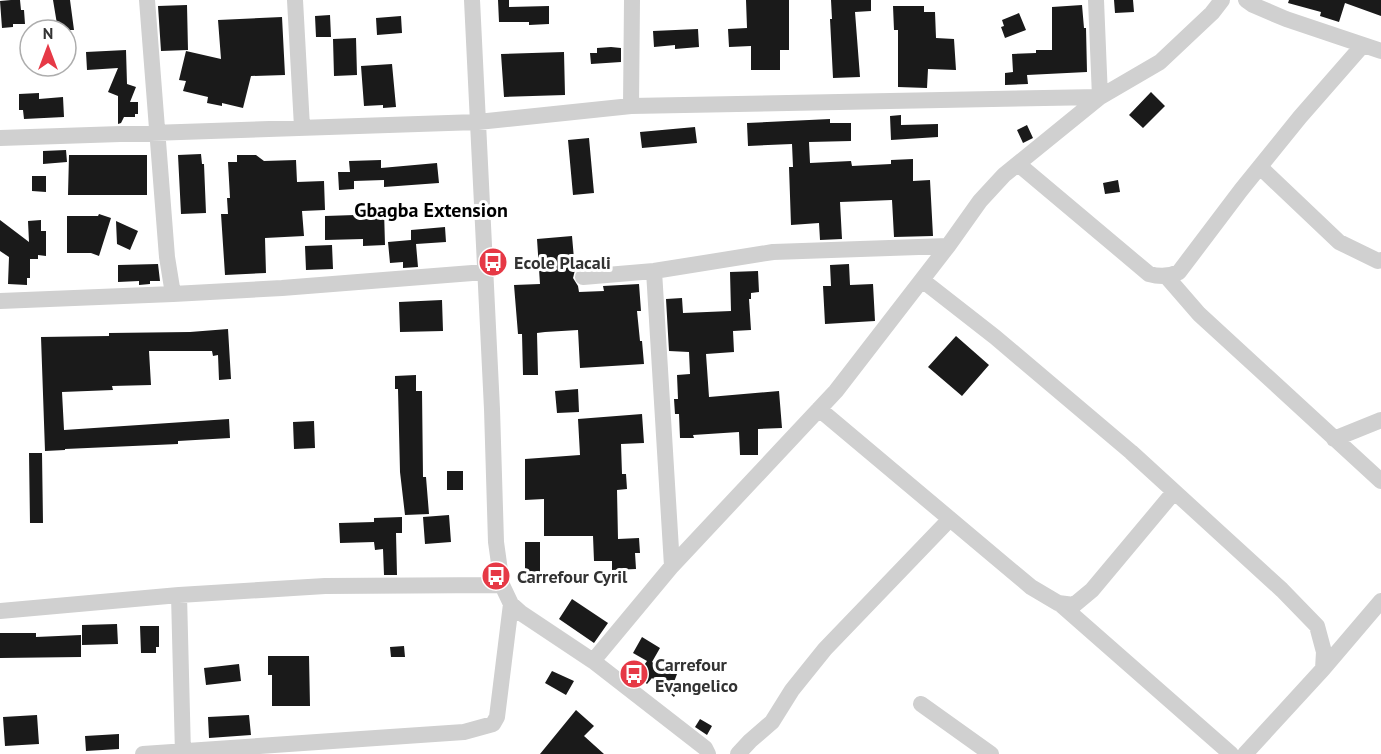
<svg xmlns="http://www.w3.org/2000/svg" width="1381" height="754" font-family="'PT Sans',sans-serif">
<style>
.building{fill:#1a1a1a}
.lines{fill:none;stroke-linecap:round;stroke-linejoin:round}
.minor{stroke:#d0d0d0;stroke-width:16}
.labels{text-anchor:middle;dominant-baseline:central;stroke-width:6;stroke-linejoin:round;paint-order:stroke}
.poi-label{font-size:18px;font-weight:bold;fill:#333;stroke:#fff;text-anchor:start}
.neighbourhood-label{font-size:20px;font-weight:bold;fill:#000;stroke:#fff}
</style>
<rect width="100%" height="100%" fill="#fff"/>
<path class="building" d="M11 0H20L21 10H24L25 24H13V27L2 28 0 1Z
M53 0H70L74 30H58Z
M498 0H509V7L549 6V24L529 25V22H499Z
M746 0H789V50H780V70H751V46L729 47 728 29 747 28Z
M831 0H871V11L855 12 860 77 833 78 830 19H832Z
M1114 0H1133L1134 12 1115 13Z
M1289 0H1381V16L1345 3 1339 22 1320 16 1321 12 1288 3Z
M187 5 188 50 161 51 158 6Z
M1082 5 1084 28H1086L1087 72 1027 75 1028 84 1005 85V73L1013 72 1012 54 1036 53V50H1052V7Z
M893 6H924V12H935L936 38 954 39 956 70 928 69 927 88 898 87V30H894Z
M1019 13 1026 30 1005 38 1001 27 1004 26 1002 20Z
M330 15 331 37H316L315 16Z
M401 16 402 33 377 35 376 18Z
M282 17 285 75 251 76 243 108 222 103V106L207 103 208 97 183 91 186 81 179 80 186 51 221 59 218 20Z
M698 29 699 47 675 49V45L654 47 653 31Z
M356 38 357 75 334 76 333 39Z
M611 47 621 48V62L591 64 590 53H597V48Z
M126 50 127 84 136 87 130 102H138V114H135V117H124L121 123 118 124V96L108 92 118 68 87 70 86 52Z
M564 52 565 95 504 97 501 54Z
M392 64 396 107 383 108V105L364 106 361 66Z
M1151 92 1165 106 1143 128 1129 115Z
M39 93V99L63 97 64 117 24 119 23 110H19V94Z
M901 115V125L938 124V137L891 140 890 116Z
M830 119V123H851V141L809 142 810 163 851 161 852 166 891 164V160L913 159V181L930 180 933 236 894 237 892 200 840 202 842 239 820 240 819 223 791 225 789 167H793L792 144 748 146 747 123Z
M1027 125 1033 138 1023 143 1017 130Z
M695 127 697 143 642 148 640 132Z
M589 138 594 193 573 195 568 140Z
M66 150 67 162 43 164V151Z
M201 154 202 164H204L206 213 181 214 178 155Z
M69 155H147V195H68Z
M237 155H256L264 161 296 160 297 182 324 181 325 210 302 211 304 236 265 238 266 273 225 275 221 214H228L227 198H230L228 162H237Z
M381 160V168L437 163 439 183 384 187V180L354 181V189L339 190 338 172H350L349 161Z
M32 176H46V192L32 191Z
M1118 180 1120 192 1105 194 1103 183Z
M384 210 385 245 363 246V239L325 240V216L355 215 354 211Z
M99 214 111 218 99 256 91 253H67V216H98Z
M0 220 29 242 28 221 41 220V231H46V256L38 255V259H30V278H27V285L8 284 9 257 0 251Z
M116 221 138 231 130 250 117 244Z
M445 227 446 242 416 244 418 267 403 268V262L390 263 388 242 411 240V230Z
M572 236 575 270 573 278 578 286 579 292 604 291 603 286 639 284 641 311H637L640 341H642L644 364 580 368 578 330 545 332 537 333 538 375H523L522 334H518L514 285 540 284 537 239Z
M332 245 333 269 306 270 305 246Z
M158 264 160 281H150V284L139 285V281L118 282V265Z
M849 264 850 285 873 284 875 321 825 324 823 286H831L830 265Z
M758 271 759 292 751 293V299H749L751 330 733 331 734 352 706 354 709 397 779 391 782 428 758 429V455H740L739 432 693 435 694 438H680L679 414H675L674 399H678L677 375 690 374 689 352 669 351 666 299 682 298 683 313 731 311 730 272Z
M442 300 443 331 400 332 399 302Z
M228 329 231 379 219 380 218 355 213 356 212 351H149L151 385 112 386 113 390 62 392 64 430 229 419 230 438 178 441V444L65 449V450L45 451 41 337 109 336V333L190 332Z
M956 336 989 365 962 396 928 367Z
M416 375V391H422L423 477H426L429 514 405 515 400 472 398 389H395V376Z
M578 389 579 412 557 413 555 391Z
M642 414 644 443 621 444 622 474H626L627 489 617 490 618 539 639 538 640 553H635L636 569 612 570V561H594L593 536H544V499L525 500V459L580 455 578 419Z
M314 421 315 448 294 449 293 422Z
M29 453H42L43 523H30Z
M447 471H463V490H447Z
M449 515 451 542 425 544 423 517Z
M402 517V533H396L397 575H384L383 549 375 550 374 542 340 543 339 523 374 522V518Z
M525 542H540V579H525Z
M572 599 608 623 594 643 559 619Z
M117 624 118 644 82 645V625Z
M140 626H159V647H156V653H141Z
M0 633H36V637L81 635V657L0 658Z
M642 637 660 648 652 662 662 669 677 674 674 682 680 685 674 697 652 678 647 684 637 675 647 661 633 653Z
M404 646 405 657H391L390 647Z
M268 656H309L310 706H272V675H268Z
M239 664 241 681 206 685 204 668Z
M552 671 574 681 566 695 545 683Z
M576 710 594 726 584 736 604 754H540Z
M37 715 39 744 5 746 3 717Z
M249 715 251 735 209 738 208 717Z
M700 719 712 726 707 735 695 727Z
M119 734V749L86 751 85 736Z"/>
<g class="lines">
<path class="minor" d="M147 0 167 257 173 294 282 288 485 272
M295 0 302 127
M472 0 492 409 496 542 502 585 511 604 521 613 593 661 705 748 708 754
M1246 0 1253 5 1286 19 1381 51
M631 106 632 0
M0 138 478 122 631 106 1100 97 1096 0
M1018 164 1149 274C1160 277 1169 277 1179 272L1241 190 1300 117 1363 45
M1260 167 1339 242 1378 261 1381 260
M654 271 672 566
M1166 276 1199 314 1381 481
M583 277 654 271 773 252 948 246
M922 280 995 337 1131 452 1282 590 1317 626 1324 652 1323 669 1245 754
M0 301 173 294
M819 409 1031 587 1058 603 1074 605 1092 590 1174 492
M1334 439 1381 420
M179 595 183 754
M1059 603 1231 754
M0 611 179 595 325 586 502 585
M593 661 672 566 836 391 948 246 980 201 1004 175 1100 97 1160 62 1212 13 1222 0
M1323 669 1381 601
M921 704 991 754
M143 754 464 732 493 724 497 717 511 604
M738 754 750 741 772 722 792 690 825 649 950 519"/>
</g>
<defs>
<g id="bus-disc" transform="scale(1.5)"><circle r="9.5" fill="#e63946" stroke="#fff"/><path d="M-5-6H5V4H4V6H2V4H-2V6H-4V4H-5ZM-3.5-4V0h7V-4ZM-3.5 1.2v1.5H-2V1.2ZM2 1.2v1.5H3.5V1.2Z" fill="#fff"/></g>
</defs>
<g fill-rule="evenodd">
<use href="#bus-disc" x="493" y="262"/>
<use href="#bus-disc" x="496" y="576"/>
<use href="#bus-disc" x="634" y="674"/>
</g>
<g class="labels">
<g class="poi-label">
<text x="514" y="262">Ecole Placali</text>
<text x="517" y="576">Carrefour Cyril</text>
<text x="655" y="664">Carrefour<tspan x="655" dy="21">Evangelico</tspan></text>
</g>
<g class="neighbourhood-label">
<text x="431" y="210">Gbagba Extension</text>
</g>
</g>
<g transform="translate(48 48)"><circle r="28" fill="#ffffff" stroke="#adadad" stroke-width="1.5"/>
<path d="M0-4.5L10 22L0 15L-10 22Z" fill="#e63946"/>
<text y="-9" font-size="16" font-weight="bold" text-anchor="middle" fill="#333333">N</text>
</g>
</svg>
